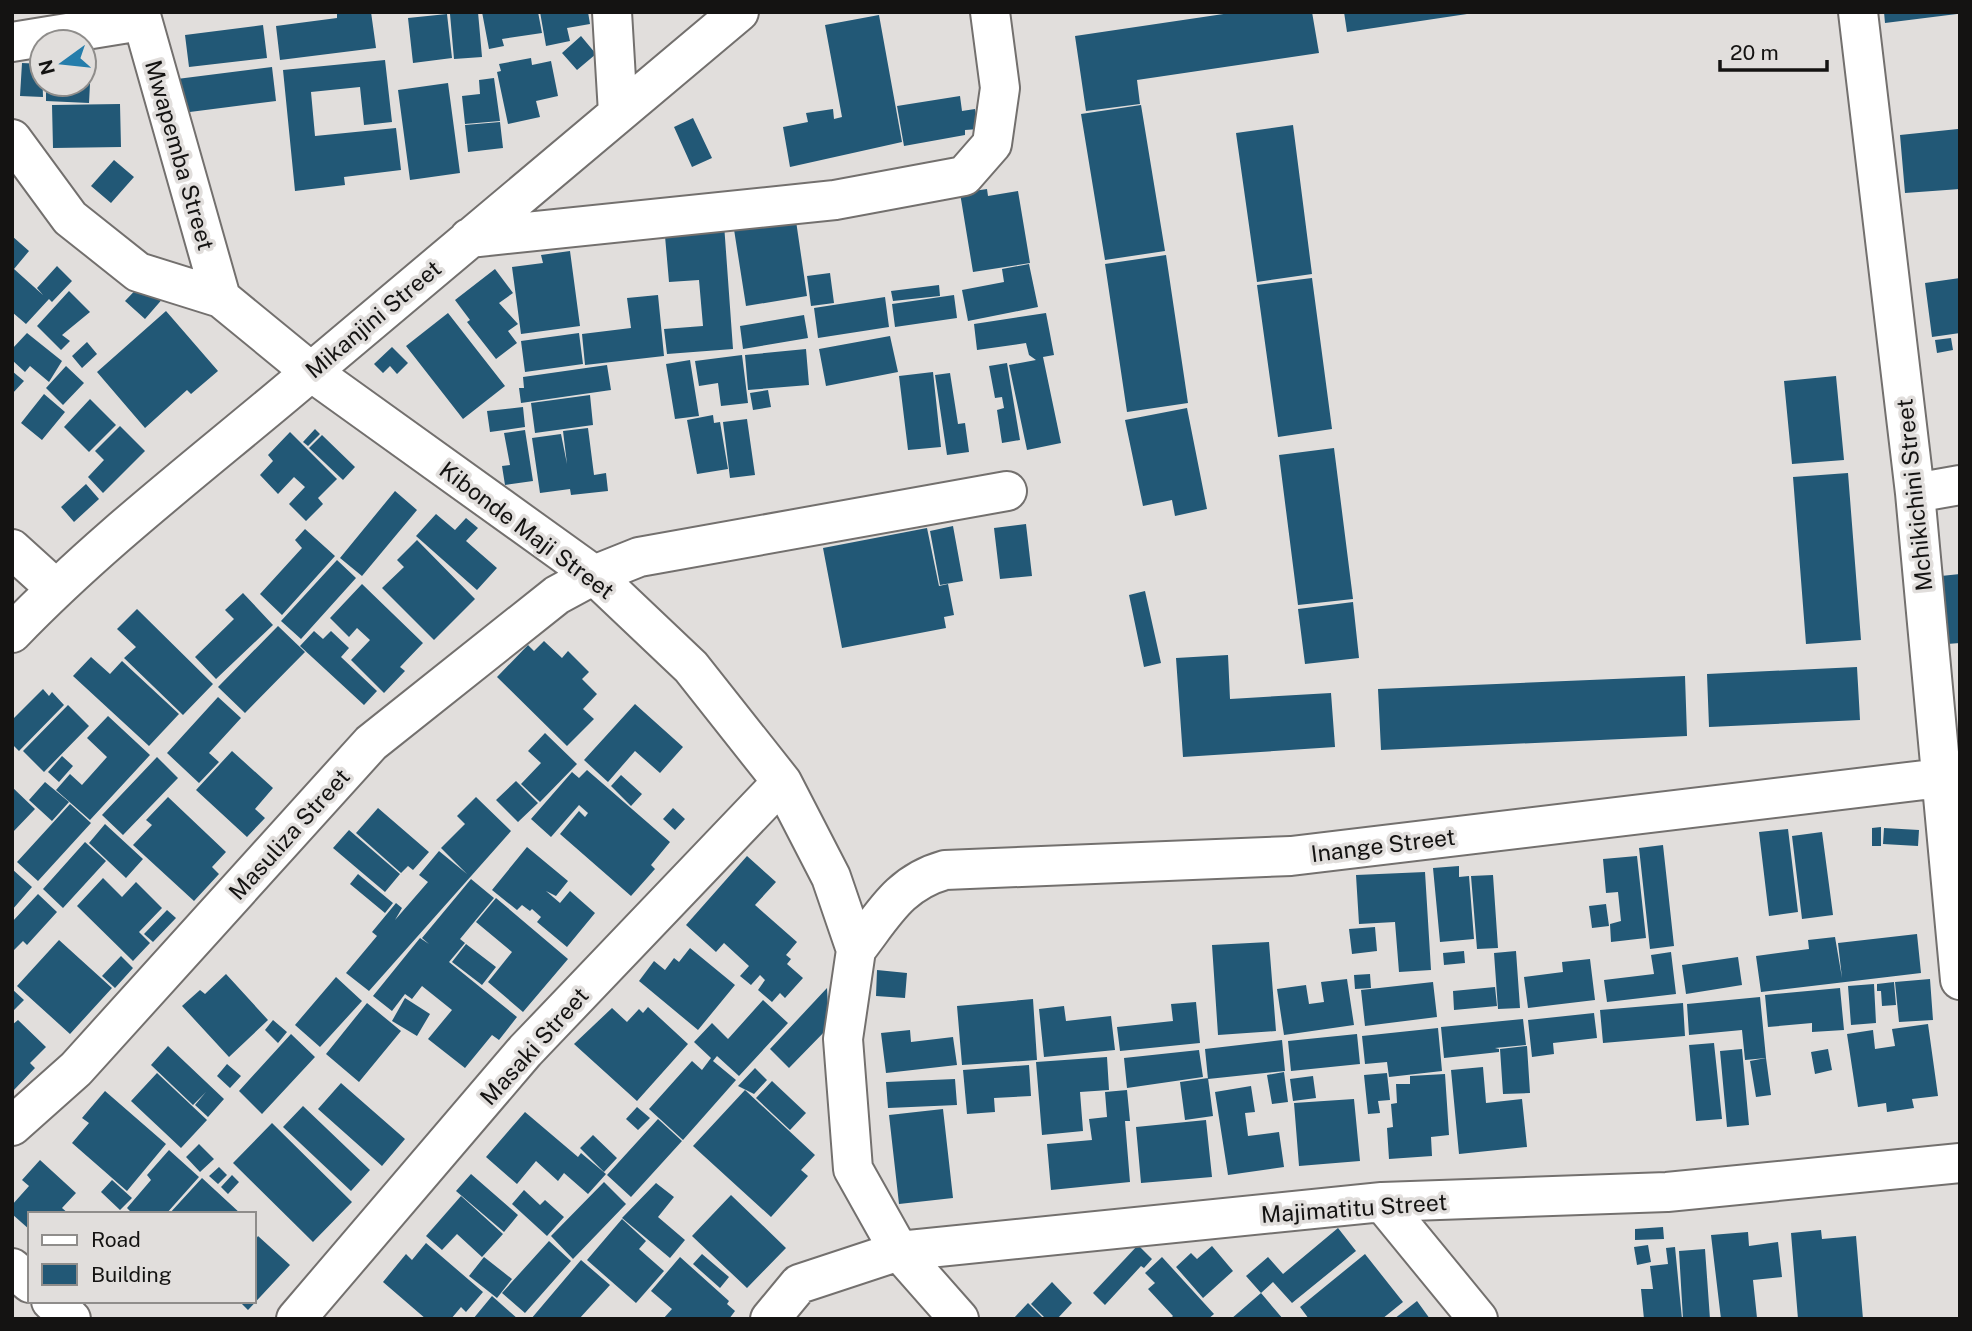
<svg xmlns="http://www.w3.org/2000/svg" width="1972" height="1331" font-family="'Public Sans',sans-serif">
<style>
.building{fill:#225876}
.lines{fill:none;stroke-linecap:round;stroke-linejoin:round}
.street-casing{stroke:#73706e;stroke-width:42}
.street{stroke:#fff;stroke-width:38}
.labels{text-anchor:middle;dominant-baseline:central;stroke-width:7;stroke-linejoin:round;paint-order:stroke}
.street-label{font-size:23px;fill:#141312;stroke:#e1dedc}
</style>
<rect width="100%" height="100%" fill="#e1dedc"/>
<path class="building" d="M337 12H371L376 48 280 60 276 26 337 18Z
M478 12 482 57 454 59 450 14Z
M482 12H538L542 33 502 39 504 46 489 49Z
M540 12H588L590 24 567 28 570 41 546 46Z
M1237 12H1312L1319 53 1137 80 1140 104 1086 111 1075 36Z
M1344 12H1467V14L1347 32Z
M1884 12H1956L1957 14 1885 23Z
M447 14 452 58 413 63 408 18Z
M879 15 902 142 790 167 783 127 808 122 806 113 833 109 834 119 842 117 825 25Z
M263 25 267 58 189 67 185 35Z
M581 36 596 54 577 70 562 53Z
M531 58 532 65 551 61 558 96 536 101 540 117 508 124 497 72 501 71 499 64Z
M385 60 392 122 364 125 360 87 311 92 315 136 396 128 401 170 344 177 345 185 295 191 283 70Z
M22 63 42 64 43 97 20 96Z
M84 65H91L89 103 46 101V84H84Z
M272 67 276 101 182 113 177 79Z
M494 78 500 121 465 124 462 96 480 94 479 80Z
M448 83 460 173 410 180 398 90Z
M960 96 962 111 975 109 979 129 965 130V135L904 146 897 106Z
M120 104 121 147 53 148 52 105Z
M1141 105 1165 251 1105 260 1081 114Z
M693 118 712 158 692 167 674 127Z
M500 122 503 148 468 152 465 125Z
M1293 125 1312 274 1257 282 1236 133Z
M1958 129 1960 189 1905 193 1900 135Z
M114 160 134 177 111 203 91 186Z
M987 189 988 196 1018 191 1030 263 973 272 960 193Z
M795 214 807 296 746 306 733 223Z
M724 224 733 349 667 354 664 329 703 326 699 280 669 282 665 236 694 234 693 226Z
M12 236 29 251 14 269 43 295 37 288 57 266 72 281 52 302 49 299 26 324 12 312Z
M570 251 580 326 521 334 512 267 543 263 541 255Z
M1166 255 1188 403 1127 412 1105 264Z
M1029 264 1038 307 968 321 962 290 1004 282 1002 269Z
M495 269 513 293 499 303 518 324 508 331 517 343 496 359 467 322 470 320 455 300Z
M830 273 834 303 811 306 807 276Z
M1312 278 1332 429 1278 437 1257 285Z
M1960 278V333L1932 337 1925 283Z
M146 279 165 296 145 319 125 301Z
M939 285 940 296 893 301 891 291Z
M69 291 90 312 62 335 70 341 61 350 37 326Z
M658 295 664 356 585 365 582 334 631 328 627 298Z
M954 295 957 318 895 327 892 304Z
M885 297 889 327 818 338 814 308Z
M166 311 218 371 191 394 187 390 145 428 97 372Z
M448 313 505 386 463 419 406 346Z
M1046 313 1054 355 1043 357 1061 443 1027 450 1009 365 1036 360 1029 355 1026 343 977 350 974 324Z
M804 315 808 338 743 349 740 326Z
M27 333 62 361 49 382 30 366 25 372 12 360V349Z
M579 333 583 364 525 372 521 341Z
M890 336 898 372 826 386 819 349Z
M1951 338 1953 350 1937 353 1935 340Z
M87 342 97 354 82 368 72 356Z
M392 347 408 363 397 374 390 366 383 373 374 364Z
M806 349 809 385 748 390 745 355Z
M742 355 748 403 721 406 718 383 699 386 695 361Z
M690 360 699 416 675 419 666 364Z
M1007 363 1020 440 1002 443 997 410 1004 408 1002 397 995 398 989 366Z
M607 365 611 390 521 403 519 388H524L523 377Z
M66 366 84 383 63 405 46 388Z
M12 371 24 381 12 394Z
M933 372 941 447 908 450 899 376Z
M950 373 958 424 965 423 969 452 947 455 935 375Z
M1836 376 1844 460 1792 464 1784 381Z
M768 390 771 407 753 410 750 393Z
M44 394 65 412 42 440 21 423Z
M590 395 593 425 535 433 531 403Z
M90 399 116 425 89 452 64 427Z
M523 407 525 427 490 432 487 411Z
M1187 408 1207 509 1175 516 1172 500 1143 506 1125 420Z
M713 415 714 423 720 422 728 469 697 474 687 420Z
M747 419 755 475 730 478 723 422Z
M120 426 145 451 103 493 88 477 104 460 95 451Z
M588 428 594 475 606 473 608 491 571 495 570 489 540 493 532 438 561 434 567 464 563 431Z
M315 429 320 434 308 446 303 442Z
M525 430 533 481 505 485 502 466 510 465 504 433Z
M290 432 337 479 318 498 323 504 306 521 289 504 305 487 294 477 278 494 260 475 273 461 268 455Z
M322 435 355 467 343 480 309 448Z
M1334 448 1353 599 1298 605 1279 455Z
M1848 473 1861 640 1806 644 1793 477Z
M86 484 99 499 74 522 61 507Z
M395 491 417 510 362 576 340 558Z
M436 514 455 530 466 518 478 528 466 541 497 568 477 590 416 536Z
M1026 524 1032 576 1000 579 994 528Z
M953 526 963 581 940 585 930 531Z
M927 528 939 586 948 584 954 615 944 617 946 628 842 648 823 548Z
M305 529 335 556 282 615 260 594 302 548 295 540Z
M417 540 475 599 434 640 382 588 404 567 397 560Z
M337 560 356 578 301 639 281 621Z
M1960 574V643L1947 644 1941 576Z
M362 584 423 643 400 667 405 671 384 693 351 660 370 640 357 628 349 637 330 618Z
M1145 591 1161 663 1144 667 1129 595Z
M243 593 273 625 216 679 195 657 234 619 225 610Z
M1353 602 1359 658 1305 664 1298 609Z
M137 609 213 684 183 715 124 658 136 647 117 629Z
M278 626 305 652 245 713 218 687Z
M314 631 323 639 331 631 349 648 341 657 377 691 364 705 300 646Z
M544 641 562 658 568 651 589 672 582 679 597 694 583 709 594 719 567 746 497 677 528 645 534 651Z
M1228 655 1230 699 1331 693 1335 747 1183 757 1176 658Z
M91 657 110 674 122 661 179 714 149 746 73 676Z
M1857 667 1860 720 1709 727 1707 674Z
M1685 676 1687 736 1381 750 1378 689Z
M43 689 49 696 52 692 64 705 19 751 12 744V720Z
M218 697 241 718 209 753 219 762 199 783 167 753Z
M635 704 683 747 660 773 635 751 608 782 584 760Z
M68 705 89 726 44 772 23 751Z
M108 716 150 755 90 820 56 790 70 774 82 785 107 757 87 738Z
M545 733 577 764 540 802 521 784 541 763 528 751Z
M232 751 273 788 255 809 265 818 247 837 196 790Z
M62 756 73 766 59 782 48 772Z
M157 757 178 778 123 835 102 815Z
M587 770 670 842 651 865 655 869 631 896 560 834 579 811 585 817 588 813 579 805 551 837 531 819 572 772 579 778Z
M621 775 642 794 631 806 611 786Z
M516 781 538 803 518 822 496 800Z
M45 782 69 802 52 821 29 800Z
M12 787 35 809 12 833Z
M168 797 226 852 212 867 219 874 194 901 133 845 152 825 146 820Z
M476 797 511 831 369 991 346 973 377 936 372 932 396 903 402 908 395 920 428 882 419 875 439 851 467 874 441 848 465 824 457 816Z
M70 804 91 823 38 881 17 862Z
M378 808 429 852 413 870 408 866 401 873 356 833Z
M673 808 685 819 675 830 663 819Z
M105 824 143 859 126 878 89 843Z
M1881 827V846H1872V828Z
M1884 828 1919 830 1918 846 1883 844Z
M1788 829 1798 912 1769 916 1759 832Z
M349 830 400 874 385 892 333 848Z
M1822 832 1833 915 1802 919 1792 836Z
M85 842 106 861 63 908 43 889Z
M1663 845 1674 946 1650 949 1639 848Z
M527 847 568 881 556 896 546 891 560 903 570 891 595 913 567 947 537 922 541 917 532 909 530 911 522 905 517 910 492 890Z
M747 856 776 882 755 905 797 942 786 955 791 959 787 964 803 978 785 998 780 993 772 1002 758 990 765 980 760 975 751 985 740 976 749 966 724 943 716 952 686 925Z
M1637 856 1646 938 1611 942 1610 924 1621 921 1618 892 1606 893 1603 859Z
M1459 866V877L1469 876 1474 939 1440 942 1433 868Z
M12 869 32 887 12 910Z
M1425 872 1431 970 1399 972 1395 922 1359 924 1356 875Z
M358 874 393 903 385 913 350 884Z
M1493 875 1498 948 1477 949 1471 876Z
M103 878 122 897 136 882 162 908 139 932 150 943 133 961 77 906Z
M471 879 494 898 460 939 465 943 449 962 517 1017 499 1040 492 1035 465 1068 428 1039 452 1010 422 986 412 999 405 994 392 1011 373 996 420 938 429 944 422 938Z
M38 894 57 912 27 945 23 941 12 952V922Z
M496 898 568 959 523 1012 488 982 512 952 476 922Z
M1606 904 1609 926 1592 928 1589 906Z
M167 910 176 918 153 942 144 934Z
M1375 927 1377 951 1352 954 1349 929Z
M1917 934 1921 973 1761 992 1756 956 1809 949 1808 940 1835 937 1842 978 1838 943Z
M59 940 112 988 70 1034 17 986Z
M1269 942 1276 1031 1218 1035 1212 945Z
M466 944 496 967 482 985 452 962Z
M690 948 735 985 698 1030 639 981 654 961 665 970 674 958 679 962Z
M1464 951 1465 963 1444 965 1443 953Z
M1516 951 1520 1008 1498 1009 1494 953Z
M1671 952 1676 994 1607 1002 1604 980 1654 974 1651 955Z
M121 956 133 968 115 988 102 976Z
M1738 957 1742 985 1686 994 1682 965Z
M1590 959 1595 1000 1528 1008 1524 977 1563 972 1562 962Z
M877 970 907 973 905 998 876 996Z
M226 974 268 1020 229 1057 182 1006 200 990 205 994Z
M1370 974 1371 988 1355 989 1354 975Z
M336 977 362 1001 320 1047 295 1025Z
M1347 979 1354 1025 1284 1035 1277 989 1306 985 1309 1004 1324 1002 1321 982Z
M1930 979 1933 1020 1899 1022 1895 982Z
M1433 982 1437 1017 1365 1026 1361 990Z
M1894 982 1896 1005 1882 1006 1881 991H1877V984Z
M1874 984 1876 1023 1851 1025 1848 986Z
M1495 987 1497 1006 1454 1010 1453 991Z
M827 988 829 1027 789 1068 770 1049Z
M1840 988 1844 1030 1812 1032V1023L1768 1027 1765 995Z
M12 989 24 1000 12 1012Z
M1760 997 1766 1058 1745 1060 1742 1030 1689 1035 1687 1004Z
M405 998 430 1014 417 1036 392 1021Z
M1033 999 1037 1060 962 1065 957 1006Z
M763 1000 788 1023 739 1076 717 1056 713 1061 736 1080 683 1140 649 1109 692 1061 702 1070 711 1058 694 1042 712 1023 728 1039Z
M1196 1002 1200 1043 1120 1051 1117 1027 1173 1021 1171 1004Z
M367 1003 401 1031 359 1082 326 1054Z
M1683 1003 1685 1036 1603 1043 1600 1010Z
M1064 1006 1066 1021 1111 1016 1115 1050 1044 1057 1039 1009Z
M648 1007 688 1044 637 1101 574 1044 612 1008 627 1022 639 1009 643 1013Z
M1594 1013 1597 1038 1553 1043 1554 1054 1532 1057 1528 1020Z
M1523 1019 1526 1045 1495 1048 1499 1049V1052L1444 1058 1441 1027Z
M18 1020 46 1047 30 1063 35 1068 12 1092V1025Z
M273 1020 287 1032 278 1043 265 1030Z
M1928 1024 1938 1096 1912 1099 1914 1108 1887 1112 1886 1103 1858 1107 1847 1034 1873 1030 1875 1049 1895 1046 1892 1029Z
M1438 1028 1442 1071 1389 1077 1387 1062 1365 1064 1362 1036Z
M910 1030 911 1042 953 1037 957 1065 886 1073 881 1033Z
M291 1034 315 1057 262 1114 239 1091Z
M1357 1034 1360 1064 1291 1071 1288 1041Z
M1282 1040 1285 1071 1208 1079 1205 1049Z
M1714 1043 1722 1119 1696 1121 1689 1045Z
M168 1046 224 1099 208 1117 195 1105 206 1092 193 1105 151 1065Z
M1527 1046 1530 1093 1503 1094 1500 1049Z
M1742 1049 1749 1125 1727 1127 1720 1051Z
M1828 1049 1832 1070 1815 1074 1811 1052Z
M1199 1050 1203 1077 1127 1088 1124 1058Z
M1107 1057 1109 1090 1080 1092 1083 1131 1042 1135 1036 1062Z
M1766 1058 1771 1095 1756 1097 1750 1061Z
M227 1064 241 1076 230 1088 217 1076Z
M1029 1065 1031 1096 994 1098 995 1112 967 1114 963 1070Z
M1483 1067 1486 1103 1522 1099 1527 1147 1459 1154 1451 1070Z
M755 1068 767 1080 754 1094 738 1086Z
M1284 1072 1288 1102 1272 1104 1267 1075Z
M157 1073 207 1120 181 1148 131 1101Z
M1387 1073 1390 1100 1378 1101 1380 1113 1368 1114 1364 1075Z
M1445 1074 1449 1135 1431 1137 1432 1156 1389 1159 1387 1128 1393 1127 1391 1104 1397 1103 1396 1084H1410V1076Z
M1313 1076 1316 1098 1293 1101 1290 1079Z
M1208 1078 1213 1116 1185 1120 1180 1082Z
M955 1079 957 1105 888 1108 886 1082Z
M772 1081 806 1113 790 1130 756 1098Z
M341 1083 405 1139 382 1166 318 1109Z
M1251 1086 1255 1112 1245 1113 1248 1136 1279 1132 1284 1167 1228 1175 1215 1092Z
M745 1090 815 1155 801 1170 808 1176 771 1217 693 1146Z
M1127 1090 1130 1121H1125L1130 1182 1051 1190 1047 1144 1092 1140 1089 1119 1107 1117 1105 1092Z
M105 1091 166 1144 127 1191 72 1143 89 1123 82 1118Z
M1354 1099 1360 1161 1299 1166 1294 1103Z
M303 1106 370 1170 351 1191 283 1127Z
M637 1107 650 1118 638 1130 626 1119Z
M943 1109 953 1198 899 1204 889 1115Z
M525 1112 578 1157 581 1153 606 1174 588 1194 564 1173 558 1181 536 1161 517 1184 486 1157Z
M658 1119 682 1141 631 1197 607 1175Z
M1206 1120 1212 1177 1141 1183 1136 1127Z
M272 1123 352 1202 313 1242 233 1163Z
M593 1135 617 1158 604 1172 580 1148Z
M199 1144 214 1159 200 1172 186 1157Z
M169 1150 199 1177 166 1214H133L127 1208 151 1180 147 1175Z
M40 1160 76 1193 62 1208 69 1214H30V1230L12 1214V1205L29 1186 22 1180Z
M219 1167 227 1175 218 1184 209 1176Z
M471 1174 518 1215 504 1232 456 1191Z
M232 1175 239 1182 228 1194 221 1187Z
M202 1178 241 1214H169Z
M112 1180 132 1198 120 1210 101 1192Z
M604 1182 626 1204 573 1259 551 1236Z
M656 1183 674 1197 658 1217 685 1240 670 1258 622 1218Z
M524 1190 540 1205 545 1200 564 1217 547 1236 512 1204Z
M731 1195 786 1248 747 1288 692 1236Z
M461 1196 503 1234 482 1257 457 1234 442 1250 426 1236Z
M622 1219 646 1241 639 1249 664 1271 636 1303 587 1260Z
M1663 1227 1664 1239 1635 1240V1229Z
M1338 1228 1356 1251 1292 1303 1273 1282 1261 1293 1246 1276 1268 1257 1283 1274Z
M1821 1230 1822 1239 1856 1236 1863 1319H1798L1791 1233Z
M1748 1232 1749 1246 1778 1242 1782 1277 1753 1280 1757 1318 1721 1319 1711 1235Z
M258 1236 290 1265 248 1310 239 1301H254V1242Z
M549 1241 571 1261 525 1313 502 1293Z
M426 1243 483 1292 466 1312 461 1307 451 1319H426L383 1282 406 1254 412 1260Z
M1138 1245 1152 1259 1144 1268 1141 1266 1105 1305 1093 1293Z
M1648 1245 1651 1262 1637 1265 1634 1247Z
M1212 1246 1233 1271 1203 1298 1176 1267 1191 1253 1197 1259Z
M1675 1247 1682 1319H1644L1641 1289H1653L1650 1266 1668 1264 1666 1248Z
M1705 1249 1710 1319H1683L1679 1251Z
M702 1254 729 1277 720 1288 693 1264Z
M1365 1254 1403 1302 1382 1319H1309L1300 1307Z
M484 1257 512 1279 497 1298 469 1276Z
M680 1257 729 1301 727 1304 735 1311 729 1319H663L672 1309 651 1291Z
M1162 1257 1214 1314 1208 1319H1170L1173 1316 1148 1289 1155 1283 1145 1273Z
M581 1260 610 1285 579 1319H531Z
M1052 1282 1072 1303 1057 1319H1046L1031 1304Z
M1261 1293 1283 1319H1231Z
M492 1296 518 1319H473Z
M1417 1301 1430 1319H1394Z
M1028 1303 1044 1319H1013Z"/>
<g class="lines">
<g class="street-casing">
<path id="street" d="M140 12 221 298
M612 12 618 113
M1858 12 1915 493 1960 980
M12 42 141 21
M12 139 70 218 138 272 221 298 310 371 594 575 691 667 782 782 831 877 856 950 843 1039 853 1169 899 1251 959 1319
M469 238 835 200 964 176 992 144 1000 88 990 12
M1915 493 1960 485
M12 549 55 588
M12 633C97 545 193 471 286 393 437 266 588 139 739 12
M856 950C884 914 899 883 945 870L1291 856 1941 778
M12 1126 76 1069 371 743 557 595 594 575 639 557 1007 491
M1382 1202 1478 1319
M12 1268 30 1283
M51 1301 71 1319
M296 1319 525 1051 782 782
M770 1319 799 1284 899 1251 1382 1202 1667 1192 1960 1163"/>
</g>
<use href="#street" class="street"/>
</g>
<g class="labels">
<g class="street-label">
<text transform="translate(180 155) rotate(74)">Mwapemba Street</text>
<text transform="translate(373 319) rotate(-40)">Mikanjini Street</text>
<text transform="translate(1914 495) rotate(-96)">Mchikichini Street</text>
<text transform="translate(527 530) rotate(37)">Kibonde Maji Street</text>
<text transform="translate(289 834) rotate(-48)">Masuliza Street</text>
<text transform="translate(1383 845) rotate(-7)">Inange Street</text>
<text transform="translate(534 1046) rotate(-48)">Masaki Street</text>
<text transform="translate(1354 1208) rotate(-4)">Majimatitu Street</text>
</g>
</g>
<rect width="1972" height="1331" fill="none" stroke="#141312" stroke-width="28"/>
<rect x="28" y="1212" width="228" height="91" fill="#e1dedc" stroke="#8f8d8b" stroke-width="2"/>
<rect x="42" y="1235" width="35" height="10" fill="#ffffff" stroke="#8f8d8b" stroke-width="2"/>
<text x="91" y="1247" font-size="21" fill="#141312">Road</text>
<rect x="42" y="1264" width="35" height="21" fill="#225876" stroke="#8f8d8b" stroke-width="2"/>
<text x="91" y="1282" font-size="21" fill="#141312">Building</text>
<g transform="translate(63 63) rotate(255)"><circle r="33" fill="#e1dedc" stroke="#8f8d8b" stroke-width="2"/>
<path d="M0-5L12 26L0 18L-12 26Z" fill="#257dab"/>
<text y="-10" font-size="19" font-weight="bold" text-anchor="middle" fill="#141312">N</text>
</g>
<path d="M1720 60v10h107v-10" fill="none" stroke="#141312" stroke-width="3.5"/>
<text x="1730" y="60" font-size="21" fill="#141312" stroke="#e1dedc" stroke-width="5" paint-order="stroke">20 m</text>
</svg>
